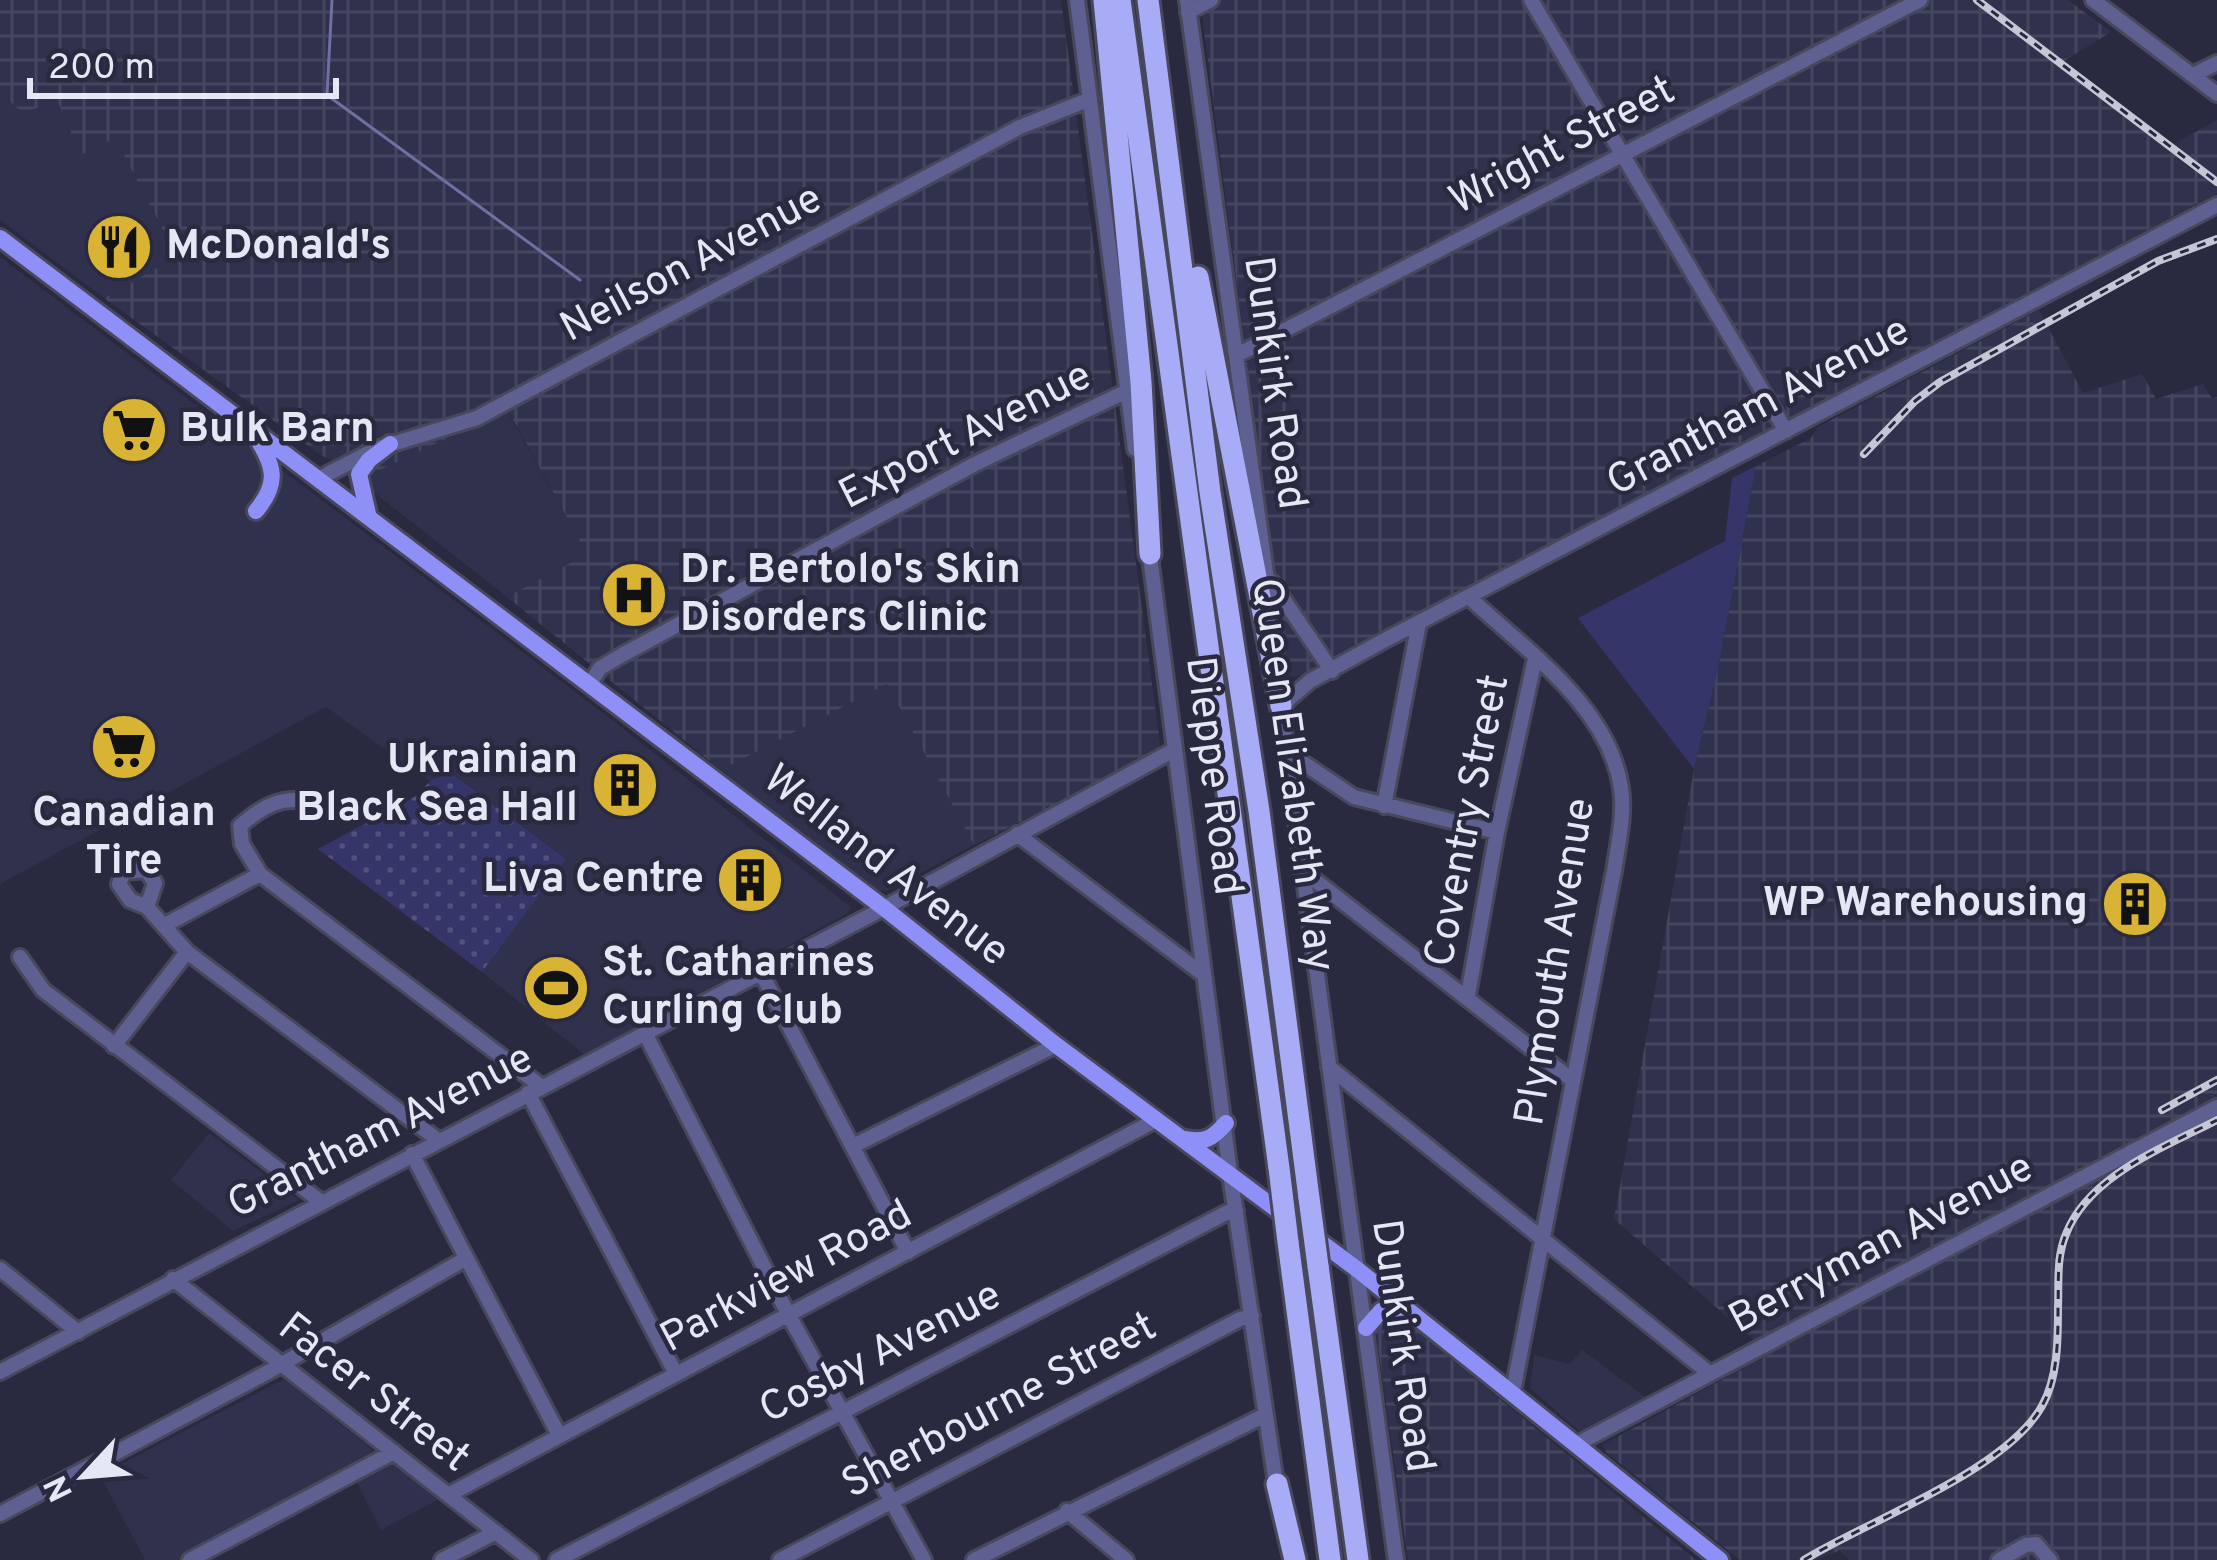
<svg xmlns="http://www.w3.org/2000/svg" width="2217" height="1560" font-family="Overpass,sans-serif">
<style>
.built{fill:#30314c}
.industrial{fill:url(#industrial-grid)}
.grass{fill:#353569}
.park{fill:url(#park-dots)}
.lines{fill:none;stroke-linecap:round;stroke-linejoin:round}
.stream{stroke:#706fa4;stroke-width:3}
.minor-casing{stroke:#47485c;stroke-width:20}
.major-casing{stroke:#47485c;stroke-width:22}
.highway-casing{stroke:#47485c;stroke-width:27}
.minor{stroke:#5e6092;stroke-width:14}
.major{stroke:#8f90f7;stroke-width:16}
.highway{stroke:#a8acf6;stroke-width:21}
.rail-casing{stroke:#c5c7d6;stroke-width:8}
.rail{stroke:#292a3f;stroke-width:3;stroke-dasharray:9;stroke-linecap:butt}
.highway-bridge-casing{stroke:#47485c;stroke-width:27;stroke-linecap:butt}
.highway-bridge{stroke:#a8acf6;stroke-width:21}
.labels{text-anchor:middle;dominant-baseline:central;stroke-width:9;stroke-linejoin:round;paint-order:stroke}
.street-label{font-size:42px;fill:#e5e7f5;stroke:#292a3f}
.poi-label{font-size:42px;font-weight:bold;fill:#e5e7f5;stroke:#292a3f;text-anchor:start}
</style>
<defs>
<pattern id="industrial-grid" width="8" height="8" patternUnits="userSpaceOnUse" patternTransform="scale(3)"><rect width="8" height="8" fill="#30314c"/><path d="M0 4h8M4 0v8" fill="none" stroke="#44455e"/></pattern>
<pattern id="park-dots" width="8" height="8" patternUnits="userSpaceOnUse" patternTransform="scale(3)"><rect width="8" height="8" fill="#353569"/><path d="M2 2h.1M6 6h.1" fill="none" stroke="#52527f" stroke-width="1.8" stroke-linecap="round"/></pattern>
</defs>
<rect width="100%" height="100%" fill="#292a3f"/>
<path class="built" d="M0 94 25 114 55 98 115 138 177 258 104 298 0 220Z
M0 257 594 706 851 907 848 913 585 1055 482 972 566 859 451 772 430 781 326 707 0 884Z
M507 410 587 554 507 597 372 491 371 474Z
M887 683 974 845 887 891 875 890 721 770Z
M209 1133 299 1200 233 1231 171 1180Z
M1582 1350 1645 1397 1579 1431 1530 1388 1534 1355 1570 1364Z
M284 1379 379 1455 183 1560H145L100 1475Z
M393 1463 439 1499 381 1530 356 1481Z"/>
<path class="industrial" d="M0 0H1061L1161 751 974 845 887 684 721 770 507 597 587 554 508 410 371 474 324 457 104 298 177 257 115 138 81 155 56 98 25 114 0 94Z
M1200 0H2068L2111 32 2064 61 2174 144 2217 120V193L1306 673 1288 679Z
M2039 310 2083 393 2142 374 2156 399 2203 384 2212 398 2217 397V1560H1850L1839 1551 1817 1560H1740L1607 1453 1602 1445 1770 1354 1614 1219 1694 769 1719 664 1756 466 1811 438 1818 427Z
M1401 1318 1696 1560H1408L1375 1326Z"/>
<path class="grass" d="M1756 466 1719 664 1694 769 1578 618 1725 541 1732 478Z"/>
<path class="park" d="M450 772 566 859 482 972 318 849 418 795 430 781Z"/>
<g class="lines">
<path class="stream" d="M332 0 327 95 580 280"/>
<g class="minor-casing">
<path id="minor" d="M1077 0 1135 449
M1187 0 1269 595
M1531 0 1786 431
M2093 0 2217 94
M1188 12 1211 0
M2193 75 2217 63
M1237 355 1920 0
M320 478 376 449 477 418 1020 127 1090 99
M1149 549 1230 1174 1277 1490
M1271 581 1332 671
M1469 597C1525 650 1609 706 1621 788 1625 814 1618 845 1614 871L1513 1391
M589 685 600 668 622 655 975 464 1127 391
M1280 701 1396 1560
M1281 706 1310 681 1385 640 2217 205
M1287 752 1354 797 1497 832
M332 806C293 795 272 797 240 826L242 844 260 874 542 1087
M1384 806 1419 623
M1017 834 1204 975
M1303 871 1572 1080
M147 907 155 883 146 870 124 872 119 884 130 900 147 907 187 952 438 1140
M165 925 260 874
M20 957 43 990 320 1201
M760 971 908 1252
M1468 995 1497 832 1535 659
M645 1033 788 1314 924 1560
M114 1046 187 952
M1329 1067 1709 1373
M528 1093 676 1374
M853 1146 1056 1045
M412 1154 559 1435
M0 1269 78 1332
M173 1279 531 1560
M0 1372 884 908 1174 750
M1579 1443 2217 1107
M448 1495 1156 1120
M1067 1511 1126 1560
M0 1514 268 1372 465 1259
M190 1560 394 1452
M442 1560 496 1532
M557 1560 1228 1212 1236 1211
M780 1560 1240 1319 1252 1316
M974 1560 1265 1415
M1999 1560 2026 1545 2036 1544 2050 1560"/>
</g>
<g class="major-casing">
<path id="major" d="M0 238 884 908 1056 1045 1358 1270 1720 1560
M255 434C273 466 281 481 256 511
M368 514 359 474 369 460 390 444
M1186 1139C1206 1143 1213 1138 1226 1123
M1366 1328 1381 1311 1403 1308"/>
</g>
<g class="highway-casing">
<path id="highway" d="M1104 0 1141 382 1150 554
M1120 0 1279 1168
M1148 0 1210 492 1259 811 1309 1198
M1198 277 1281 706
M1288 1242 1330 1560
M1318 1266 1358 1560
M1277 1484 1295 1560"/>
</g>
<use href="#minor" class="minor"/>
<use href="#major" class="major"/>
<use href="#highway" class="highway"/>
<g class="rail-casing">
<path id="rail" d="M1977 0 2217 182
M1864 454 1915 401 1940 382 2158 261 2217 239
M2162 1110 2217 1080
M1804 1560C1867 1521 2006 1471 2042 1406 2058 1378 2058 1339 2058 1307 2059 1283 2056 1258 2066 1234 2089 1175 2165 1147 2217 1120"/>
</g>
<use href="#rail" class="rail"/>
<g class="highway-bridge-casing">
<path id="highway-bridge" d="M1279 1168 1288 1242
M1309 1198 1318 1266"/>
</g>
<use href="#highway-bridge" class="highway-bridge"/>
</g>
<defs>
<g id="restaurant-disc" transform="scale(3.45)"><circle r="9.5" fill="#d9b334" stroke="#292a3f"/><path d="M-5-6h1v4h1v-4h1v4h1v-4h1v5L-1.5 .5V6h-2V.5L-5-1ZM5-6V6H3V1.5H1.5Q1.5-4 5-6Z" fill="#111"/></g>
<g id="supermarket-disc" transform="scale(3.45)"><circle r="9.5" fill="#d9b334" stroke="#292a3f"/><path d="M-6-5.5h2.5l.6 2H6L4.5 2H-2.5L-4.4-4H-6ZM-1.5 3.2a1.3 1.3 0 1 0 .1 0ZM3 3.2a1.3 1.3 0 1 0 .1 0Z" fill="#111"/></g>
<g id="hospital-disc" transform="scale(3.45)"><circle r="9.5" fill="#d9b334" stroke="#292a3f"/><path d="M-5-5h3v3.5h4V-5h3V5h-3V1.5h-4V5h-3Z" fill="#111"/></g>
<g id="building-disc" transform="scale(3.45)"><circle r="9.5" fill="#d9b334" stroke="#292a3f"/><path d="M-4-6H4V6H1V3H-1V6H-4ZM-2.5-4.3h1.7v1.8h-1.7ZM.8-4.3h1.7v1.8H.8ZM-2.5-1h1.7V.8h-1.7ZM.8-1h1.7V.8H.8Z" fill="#111"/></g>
<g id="stadium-disc" transform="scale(3.45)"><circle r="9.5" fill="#d9b334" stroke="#292a3f"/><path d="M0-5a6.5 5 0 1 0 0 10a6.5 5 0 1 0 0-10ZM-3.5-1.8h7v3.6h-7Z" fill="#111"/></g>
</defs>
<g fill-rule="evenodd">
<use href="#restaurant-disc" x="119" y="247"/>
<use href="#supermarket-disc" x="134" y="430"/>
<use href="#hospital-disc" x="634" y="595"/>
<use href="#supermarket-disc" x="124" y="747"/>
<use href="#building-disc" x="625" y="785"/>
<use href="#building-disc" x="750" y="880"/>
<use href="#building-disc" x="2135" y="904"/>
<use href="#stadium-disc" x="556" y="988"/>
</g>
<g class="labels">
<g class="street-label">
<text transform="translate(1563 147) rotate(-28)">Wright Street</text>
<text transform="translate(692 265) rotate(-28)">Neilson Avenue</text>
<text transform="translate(1273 383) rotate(82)">Dunkirk Road</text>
<text transform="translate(1759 408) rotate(-28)">Grantham Avenue</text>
<text transform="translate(966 437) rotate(-27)">Export Avenue</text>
<text transform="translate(1291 775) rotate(82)">Queen Elizabeth Way</text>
<text transform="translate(1212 776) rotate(83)">Dieppe Road</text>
<text transform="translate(1469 821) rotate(-79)">Coventry Street</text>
<text transform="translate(885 867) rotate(38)">Welland Avenue</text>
<text transform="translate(1557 962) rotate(-81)">Plymouth Avenue</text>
<text transform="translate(381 1133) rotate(-27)">Grantham Avenue</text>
<text transform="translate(1882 1245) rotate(-28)">Berryman Avenue</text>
<text transform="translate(787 1278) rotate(-28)">Parkview Road</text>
<text transform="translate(1401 1346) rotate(82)">Dunkirk Road</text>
<text transform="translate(881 1354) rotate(-27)">Cosby Avenue</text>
<text transform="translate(373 1394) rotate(38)">Facer Street</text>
<text transform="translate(1000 1407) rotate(-28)">Sherbourne Street</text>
</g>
<g class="poi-label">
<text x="166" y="247">McDonald's</text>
<text x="180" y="430">Bulk Barn</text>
<text x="680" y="571">Dr. Bertolo's Skin<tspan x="680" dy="48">Disorders Clinic</tspan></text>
<text x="578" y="761" text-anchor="end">Ukrainian<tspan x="578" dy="48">Black Sea Hall</tspan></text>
<text x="124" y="814" text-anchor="middle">Canadian<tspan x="124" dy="48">Tire</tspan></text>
<text x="704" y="880" text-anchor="end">Liva Centre</text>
<text x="2088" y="904" text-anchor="end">WP Warehousing</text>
<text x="602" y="964">St. Catharines<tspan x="602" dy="48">Curling Club</tspan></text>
</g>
</g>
<g transform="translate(84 1476) rotate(244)" stroke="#292a3f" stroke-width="9" paint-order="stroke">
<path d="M0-9L21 45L0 30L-21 45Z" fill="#e5e7f5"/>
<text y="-18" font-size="33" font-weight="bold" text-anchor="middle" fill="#e5e7f5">N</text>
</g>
<path d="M30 78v18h306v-18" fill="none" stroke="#e5e7f5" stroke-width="6"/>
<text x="48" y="78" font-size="36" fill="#e5e7f5" stroke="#292a3f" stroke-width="9" paint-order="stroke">200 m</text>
</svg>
